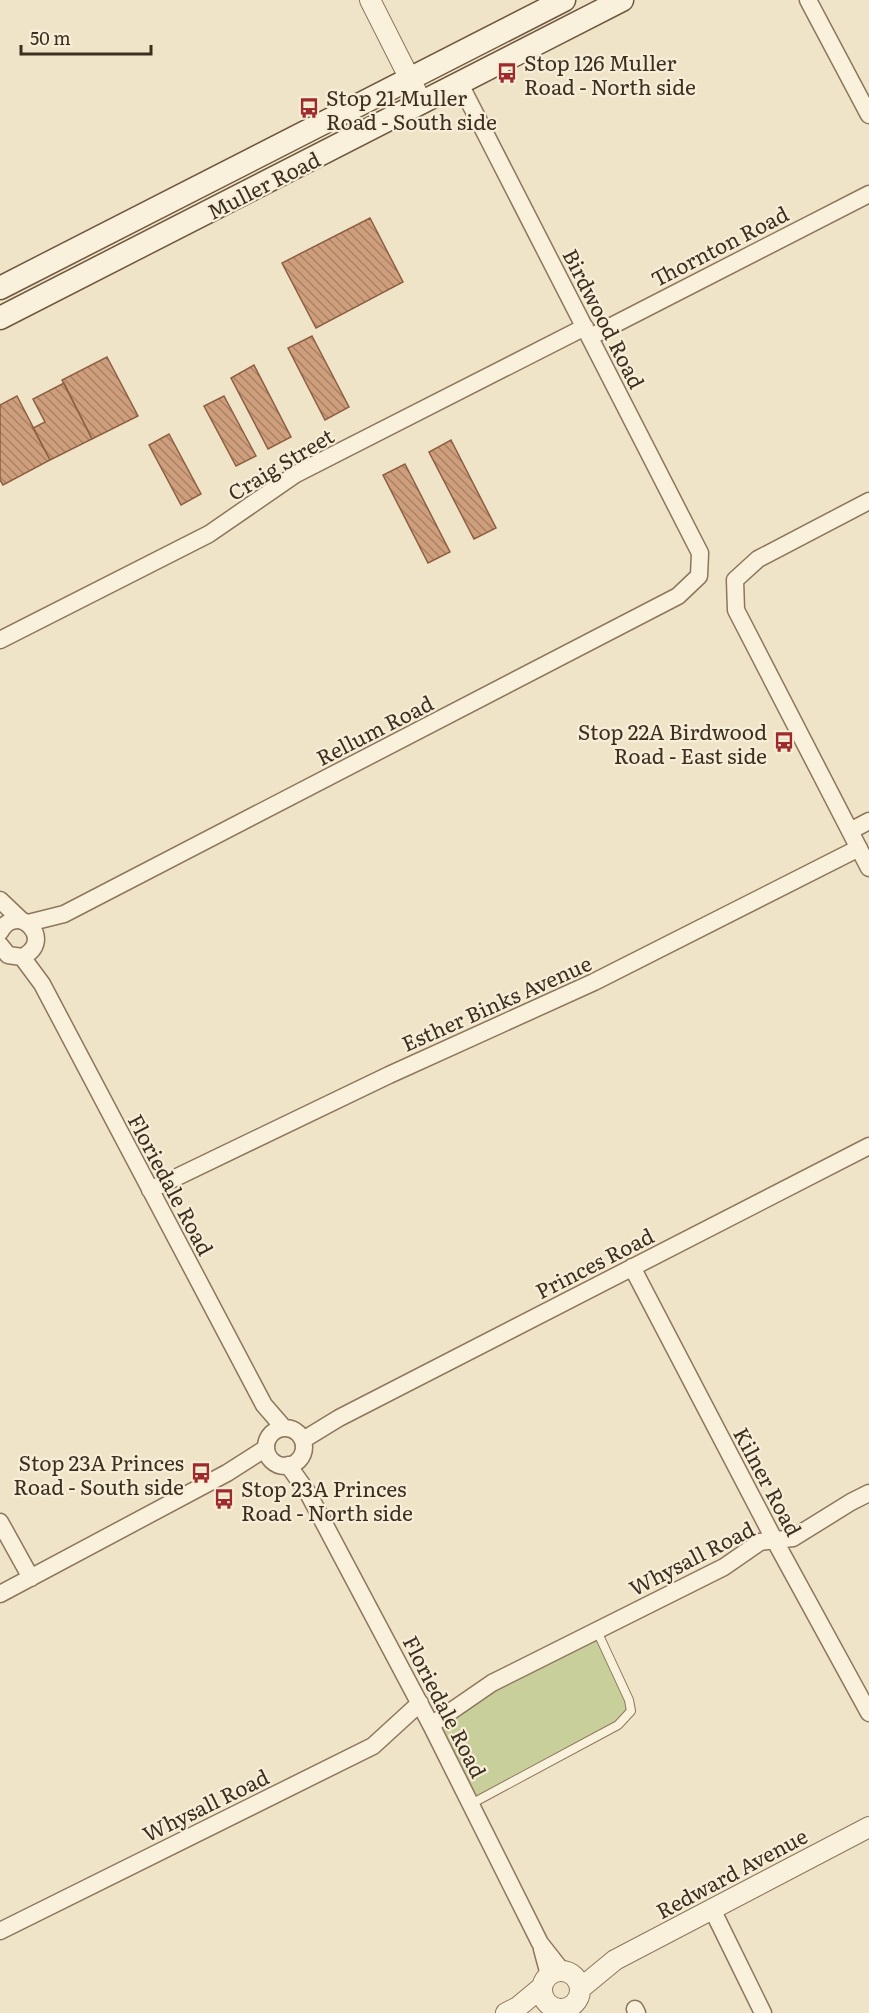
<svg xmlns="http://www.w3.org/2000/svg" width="869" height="2013" font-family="Literata,serif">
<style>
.green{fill:#c9cf9b}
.building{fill:url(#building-back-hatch);stroke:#8d5f41;stroke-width:1.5}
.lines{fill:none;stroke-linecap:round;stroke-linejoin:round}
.service-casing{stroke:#8d765c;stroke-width:10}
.minor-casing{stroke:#8d765c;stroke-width:19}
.tertiary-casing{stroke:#8d765c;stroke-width:22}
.secondary-casing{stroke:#6f573f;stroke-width:25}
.service{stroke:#faf1dc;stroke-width:8}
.minor{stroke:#faf1dc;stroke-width:16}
.tertiary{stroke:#faf1dc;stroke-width:20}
.secondary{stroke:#faf1dc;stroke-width:22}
.labels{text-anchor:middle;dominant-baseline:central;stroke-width:4.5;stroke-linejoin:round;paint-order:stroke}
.poi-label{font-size:21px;fill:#3d2e20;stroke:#f7eed8;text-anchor:start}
.street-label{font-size:21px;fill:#3d2e20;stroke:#f7eed8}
</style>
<defs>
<pattern id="building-back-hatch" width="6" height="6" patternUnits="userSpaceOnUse" patternTransform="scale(1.5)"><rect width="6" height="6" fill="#cf9f7d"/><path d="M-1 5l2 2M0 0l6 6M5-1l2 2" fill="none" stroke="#a98266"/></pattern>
</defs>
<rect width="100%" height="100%" fill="#f0e4c8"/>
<path class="green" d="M597 1631 631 1711 618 1725 471 1804 431 1725Z"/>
<path class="building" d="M370 218 403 282 316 328 282 263Z
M312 336 349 407 325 420 288 348Z
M107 357 138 416 92 439 62 380Z
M254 365 291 437 268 449 231 378Z
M64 383 92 439 50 460 33 428 45 422 33 399Z
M17 396 50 460 3 485 0 480V405Z
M224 396 256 456 236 466 204 406Z
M169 434 201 494 181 505 149 445Z
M451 440 496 528 474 539 429 452Z
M405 464 450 552 428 563 383 475Z"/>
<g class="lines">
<g class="service-casing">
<path id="service" d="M471 1804 618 1725 631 1711 629 1700 597 1631"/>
</g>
<g class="minor-casing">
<path id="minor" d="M808 0 869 115
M590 337 869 194
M869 501 758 559 735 580 736 610 869 868
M0 640 209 534 296 474 585 327
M850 831 869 821
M0 900 21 920
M28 923 64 914 678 596 699 576 700 553 460 84
M0 932C17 900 57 941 22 957L8 955 0 945
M22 957 42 984 264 1405 284 1428
M150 1190 389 1075 594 982 859 848
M632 1267 775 1541 869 1713
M266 1447a19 19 0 1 1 38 0a19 19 0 1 1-38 0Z
M303 1440 339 1418 869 1146
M288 1465 308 1493 431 1725 540 1943 562 1971
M0 1522 31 1578
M0 1594 227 1473 266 1448
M431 1725 492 1683 724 1567 760 1542 793 1538 851 1502 869 1493
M712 1909 763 2013
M0 1931 373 1746 420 1703
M542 1949 549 1975
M635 2009 637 2013"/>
</g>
<g class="tertiary-casing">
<path id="tertiary" d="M370 0 422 103
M542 1990a19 19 0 1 1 38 0a19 19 0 1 1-38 0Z
M581 1988 615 1960 869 1827
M506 2013 518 2007 542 1987"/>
</g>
<g class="secondary-casing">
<path id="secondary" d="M0 288 564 0
M0 318 622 0"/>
</g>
<use href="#service" class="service"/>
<use href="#minor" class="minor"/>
<use href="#tertiary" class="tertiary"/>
<use href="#secondary" class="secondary"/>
</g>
<defs>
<g id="bus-bare" transform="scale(1.62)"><path d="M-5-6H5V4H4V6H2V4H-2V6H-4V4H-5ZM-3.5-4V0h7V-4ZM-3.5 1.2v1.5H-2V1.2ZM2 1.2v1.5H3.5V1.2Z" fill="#9e2a2b" stroke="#f7eed8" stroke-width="2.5" paint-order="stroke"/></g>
</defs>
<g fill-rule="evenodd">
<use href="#bus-bare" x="507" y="73"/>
<use href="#bus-bare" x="309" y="108"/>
<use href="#bus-bare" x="784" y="742"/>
<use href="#bus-bare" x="201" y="1473"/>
<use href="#bus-bare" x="224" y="1499"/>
</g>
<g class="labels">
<g class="poi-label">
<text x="524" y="61">Stop 126 Muller<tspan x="524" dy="24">Road - North side</tspan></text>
<text x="326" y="96">Stop 21 Muller<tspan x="326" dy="24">Road - South side</tspan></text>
<text x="767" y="730" text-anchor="end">Stop 22A Birdwood<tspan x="767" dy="24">Road - East side</tspan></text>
<text x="184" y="1461" text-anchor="end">Stop 23A Princes<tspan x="184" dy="24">Road - South side</tspan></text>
<text x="241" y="1487">Stop 23A Princes<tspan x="241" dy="24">Road - North side</tspan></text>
</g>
<g class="street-label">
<text transform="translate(263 184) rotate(-27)">Muller Road</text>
<text transform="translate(719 245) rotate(-27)">Thornton Road</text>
<text transform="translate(605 318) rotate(63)">Birdwood Road</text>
<text transform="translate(280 463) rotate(-31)">Craig Street</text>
<text transform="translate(374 729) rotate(-27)">Rellum Road</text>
<text transform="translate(496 1002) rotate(-24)">Esther Binks Avenue</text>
<text transform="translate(172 1184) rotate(62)">Floriedale Road</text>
<text transform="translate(594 1262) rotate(-27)">Princes Road</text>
<text transform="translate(769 1481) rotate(62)">Kilner Road</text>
<text transform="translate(691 1557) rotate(-27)">Whysall Road</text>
<text transform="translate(446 1706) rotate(63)">Floriedale Road</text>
<text transform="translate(205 1804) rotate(-26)">Whysall Road</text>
<text transform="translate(731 1872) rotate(-28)">Redward Avenue</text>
</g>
</g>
<path d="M21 45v9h130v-9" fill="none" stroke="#3d2e20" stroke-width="3"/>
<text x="30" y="45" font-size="18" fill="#3d2e20" stroke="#f7eed8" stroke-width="4.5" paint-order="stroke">50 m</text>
</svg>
